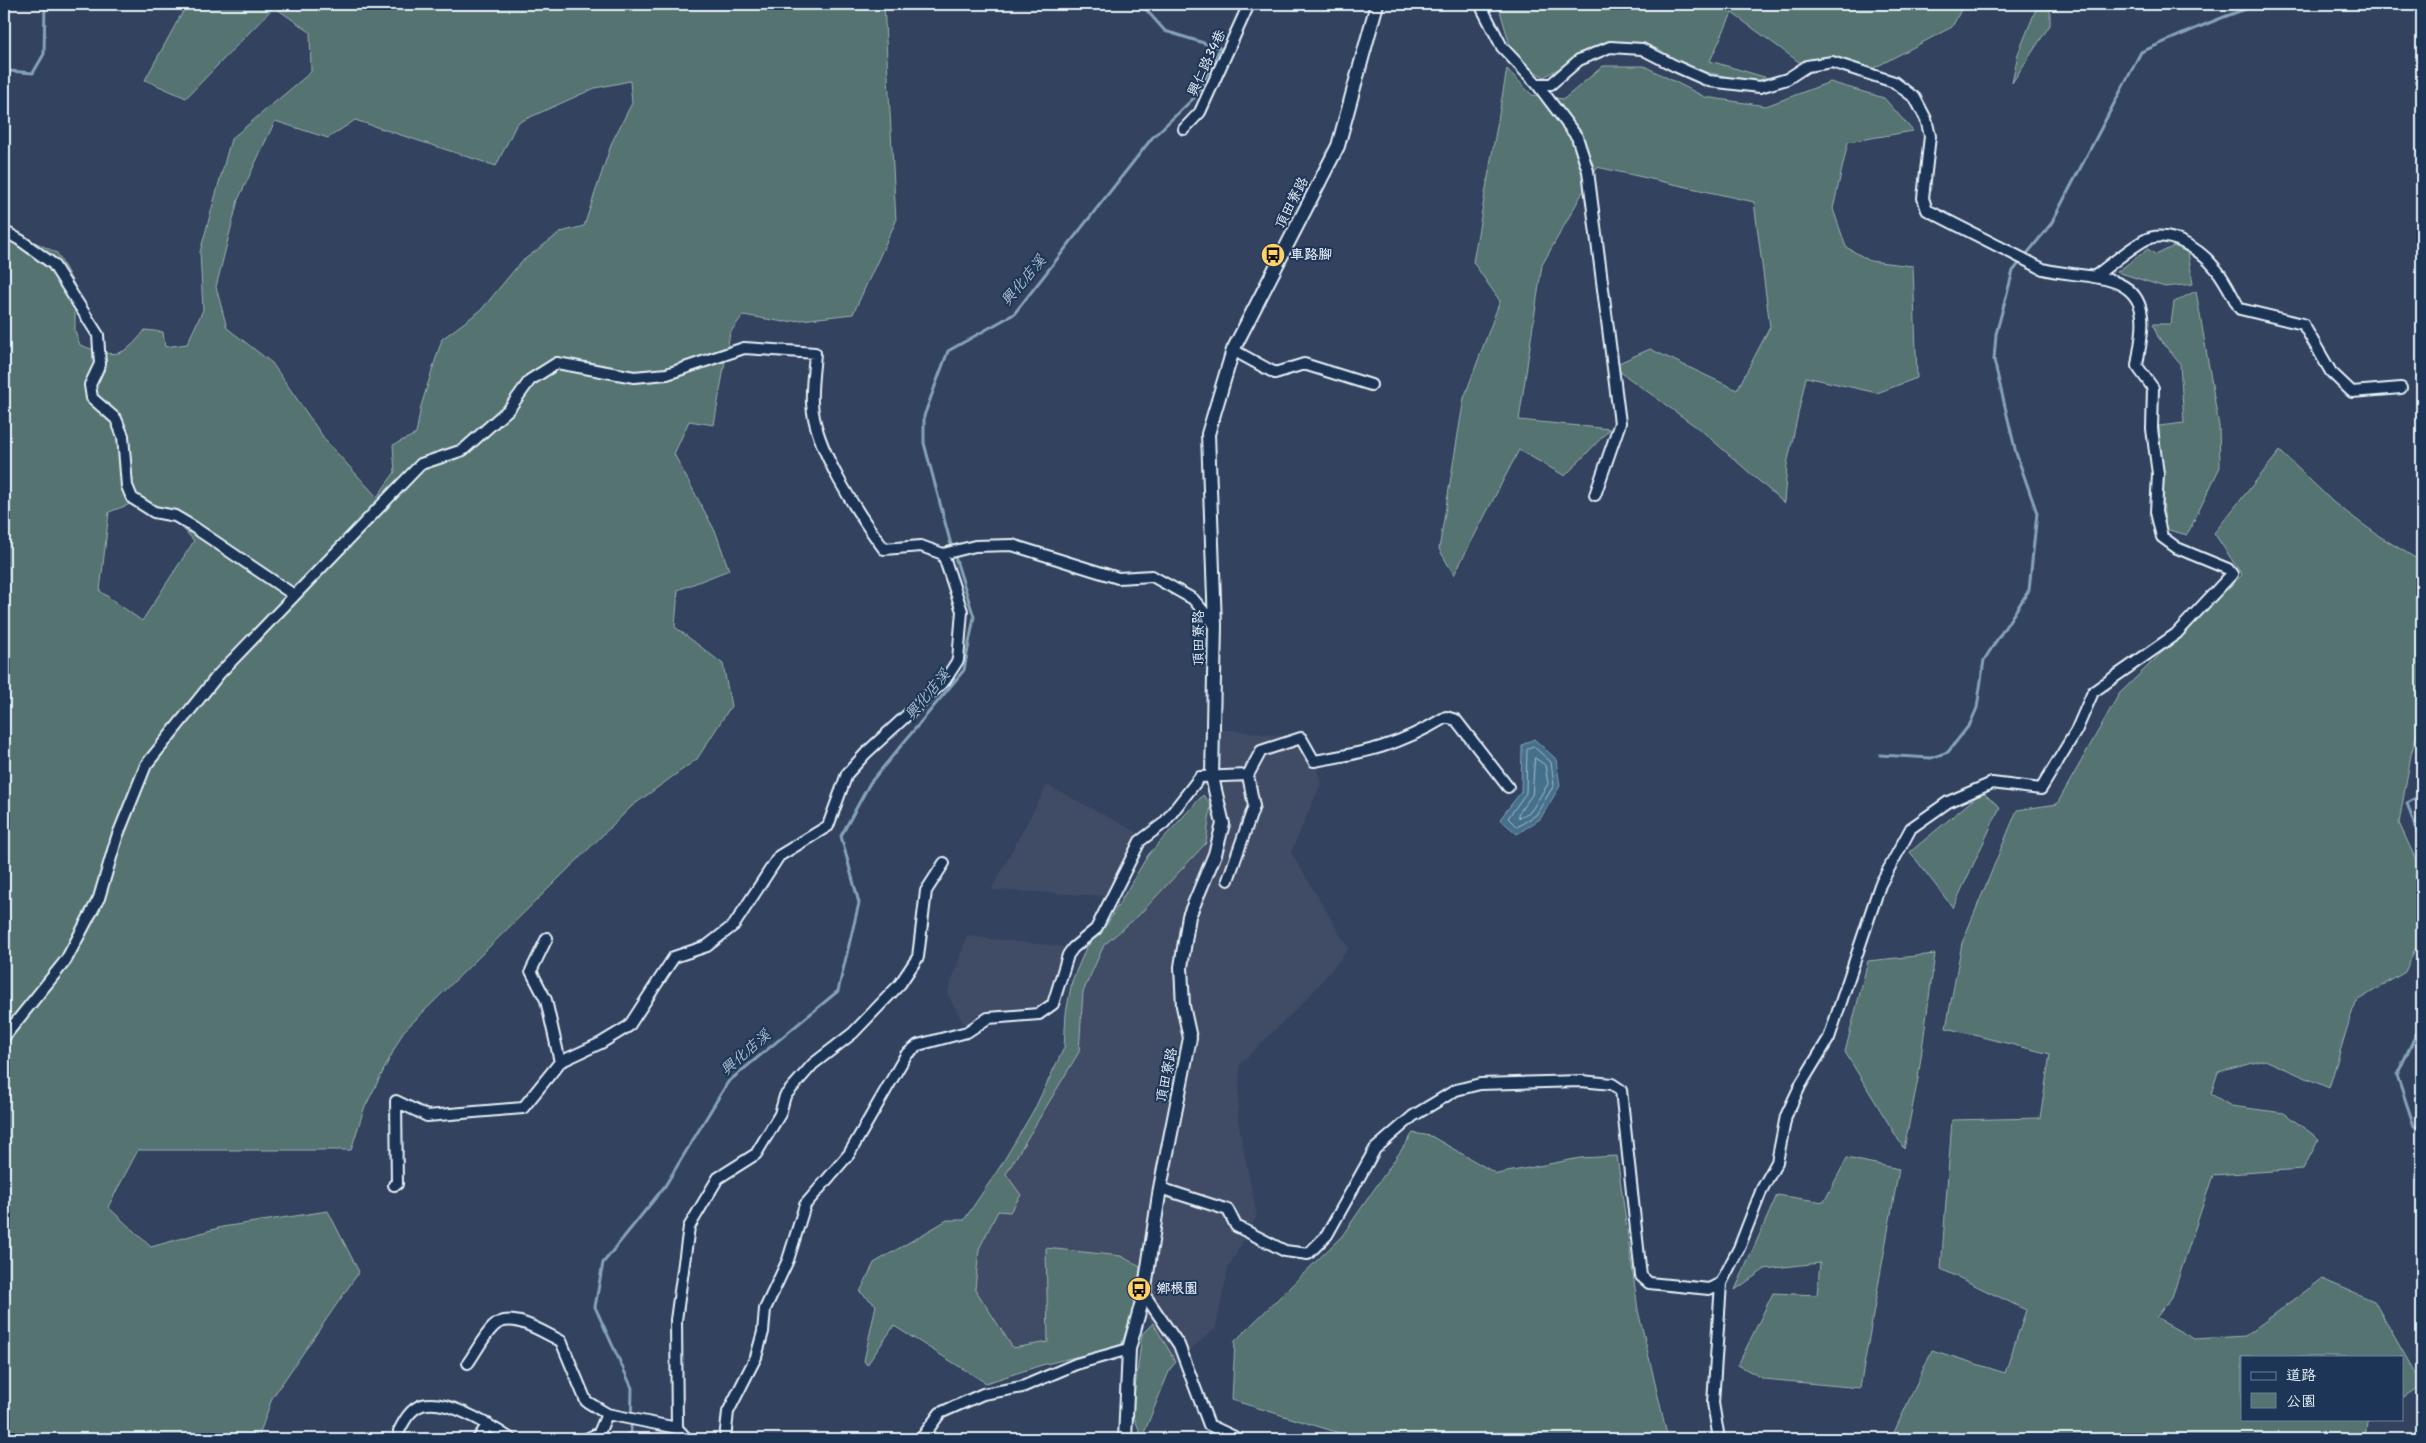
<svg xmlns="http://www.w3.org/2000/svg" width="2426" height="1443" font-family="Kalam,'LXGW WenKai TC',sans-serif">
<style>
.built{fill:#414b65}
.green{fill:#557371;stroke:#9eb2b4;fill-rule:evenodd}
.water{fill:#446f8b;stroke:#86a3b7}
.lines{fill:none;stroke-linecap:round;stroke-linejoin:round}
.shore{stroke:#a6bdcc;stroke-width:1}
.stream{stroke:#86a3b7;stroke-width:3}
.minor-casing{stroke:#e8f1f8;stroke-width:14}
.tertiary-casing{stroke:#e8f1f8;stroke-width:16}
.minor{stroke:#1d3557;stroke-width:10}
.tertiary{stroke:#1d3557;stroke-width:12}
.labels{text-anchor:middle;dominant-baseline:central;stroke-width:4;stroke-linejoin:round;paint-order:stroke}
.street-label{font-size:14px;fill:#e8f1f8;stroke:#1d3557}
.poi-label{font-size:14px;font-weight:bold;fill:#e8f1f8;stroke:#1d3557;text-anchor:start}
.water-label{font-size:15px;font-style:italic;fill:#afc4d2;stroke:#1d3557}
</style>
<rect width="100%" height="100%" fill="#32425f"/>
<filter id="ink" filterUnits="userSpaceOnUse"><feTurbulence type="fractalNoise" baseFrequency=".02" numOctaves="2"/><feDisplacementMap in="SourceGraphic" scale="10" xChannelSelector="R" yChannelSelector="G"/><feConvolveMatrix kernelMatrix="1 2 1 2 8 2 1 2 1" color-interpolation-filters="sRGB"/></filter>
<g filter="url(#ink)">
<path class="built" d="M1221 729 1310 739 1321 784 1291 852 1349 949 1309 997 1240 1064 1238 1120 1257 1216 1228 1269 1216 1328 1176 1362 1136 1300 1140 1267 1121 1256 1046 1248 1049 1342 1013 1348 975 1289 979 1249 998 1210 1010 1212 1006 1174 1079 1052 1083 992 1104 945 1139 915 1206 843Z
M1047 785 1137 832 1107 896 991 890Z
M967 936 1065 947 1060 976 1051 999 1038 1010 983 1018 965 1026 947 994Z"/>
<path class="green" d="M187 4H884L896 221 853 314 784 322 743 315 730 333 714 425 689 421 674 454 716 533 729 570 678 590 675 627 723 664 731 706 697 759 632 806 403 1032 364 1109 351 1150H138L108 1207 151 1247 222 1227 328 1211 359 1272 272 1398 258 1439H4V227L57 253 75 286V331L80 345C114 357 122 360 145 330L163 332 165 347 187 344 203 310 200 252 231 139 311 72 310 32 274 7 186 98 145 80ZM630 81 632 103 612 142 584 226 561 232 521 262 481 310 442 339 421 406 416 434 393 445 395 472 377 497 326 441 272 363 227 328 216 287 238 200 275 121 328 138 355 120 496 166 517 123 595 88ZM141 500 168 511 194 541 142 621 100 591 109 512Z
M1498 4H1767L1776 8 1792 4H1964L1952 27 1872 69 1799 62 1732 13 1710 61 1771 79 1759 84 1684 67 1644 43 1598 46 1544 77 1514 59Z
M2038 4H2053L2050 11V25L2012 83 2018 54Z
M1603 66H1644L1705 97 1766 106 1830 82 1884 98 1913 131 1848 142 1833 209 1846 247 1870 261 1913 266 1917 378 1877 393 1806 377 1787 465 1784 503 1702 431 1612 366 1650 349 1737 390 1770 327 1754 202 1597 167 1542 265 1519 420 1610 429 1565 476 1519 450 1454 575 1439 549 1464 398 1500 301 1473 262 1507 69 1532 95 1564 99Z
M2176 245 2188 252 2193 284 2165 287 2117 272 2148 249 2156 255Z
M2196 291 2219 426 2220 467 2187 535 2165 529 2159 426 2184 423 2180 364 2158 337 2153 324H2171L2174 302Z
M2280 451 2334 503 2379 536 2422 562V716L2411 755 2399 823 2422 873V933L2405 972 2355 1002 2329 1088 2265 1060 2218 1072 2211 1094 2231 1106 2284 1113 2319 1139 2303 1169 2213 1175 2172 1297 2156 1318 2194 1339 2245 1336 2322 1279 2374 1301 2422 1385 2402 1398V1357H2242V1419H2370L2367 1422 2365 1439H1891L1932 1350 2005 1373 2026 1310 1941 1269 1952 1120 2040 1118 2050 1054 1946 1028 1962 943 2017 810 2057 804 2119 694 2242 575 2214 533Z
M1982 792 2000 807 1953 908 1910 852Z
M1203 795 1211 804 1206 843 1139 915 1104 945 1083 992 1079 1052 1006 1174 1021 1195 1010 1212 998 1211 979 1249 975 1289 1013 1348 1048 1342 1046 1248 1121 1256 1140 1267 1136 1300 1121 1346 1042 1365 986 1383 894 1326 867 1365 864 1361 876 1305 860 1292 874 1263 947 1220H964L1000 1167 1035 1108 1064 1048 1066 1013 1072 981 1086 948 1107 924 1148 855Z
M1935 954 1918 1079 1904 1149 1845 1052 1868 961Z
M1413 1133 1431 1136 1497 1174 1580 1158 1617 1156 1638 1310 1668 1439H1359L1232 1400 1235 1341 1342 1236Z
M1847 1158 1899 1169 1860 1388 1764 1379 1738 1365 1773 1293 1817 1295 1820 1263 1765 1269 1735 1290 1777 1195 1824 1202Z
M1153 1323 1176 1362 1170 1369 1142 1438 1132 1412 1142 1334Z"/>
<path class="water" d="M1534 739 1556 759 1560 786 1540 819 1517 834 1500 819 1521 792 1522 745Z"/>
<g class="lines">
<path class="shore" d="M1533 746 1551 762 1554 785 1536 815 1517 827 1508 818 1526 793 1527 750Z
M1535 758 1545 765 1548 784 1531 811 1519 818 1518 814 1532 795Z"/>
<path class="stream" d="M4 75 9 71 33 73 44 54 45 4
M1880 755 1931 758 1948 752 1970 724 1977 708 1984 660 2029 590 2037 513 2016 453 1994 360 1996 334 2013 271 2051 224 2141 52C2177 37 2212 20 2249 8L2251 4
M2422 795 2407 803 2422 847
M2422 1015 2418 1030 2397 1075 2414 1126 2422 1131
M619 1439 631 1432 632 1388 595 1307 603 1263 665 1186 728 1082 838 991 859 903 841 836 870 783 964 670 974 617 950 541 924 443V416L948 351 1014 314 1152 138 1196 96 1220 48 1165 31 1141 4"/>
<g class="minor-casing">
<path id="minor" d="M1537 84 1577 137 1588 171 1620 423 1595 495
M1184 129 1200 112 1249 4
M4 231 20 240 53 264 98 335 100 364 90 385 92 398 116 419 123 436 127 486 132 498 154 512 175 516 192 526 294 595
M2094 277C2110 265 2126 251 2143 241 2168 227 2201 250 2216 269 2226 281 2232 296 2240 309L2303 324 2331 372 2352 392 2401 388
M1233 350 1275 373 1304 364 1371 385
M1228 880 1254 806 1248 775
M547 938 531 971 546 1000 560 1062
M4 1037 66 960 99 898 117 837 146 765 219 674 421 464 463 450 509 409 530 380 557 363 634 377 667 374 744 348 815 353C814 369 811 387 812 403 814 448 858 514 884 549L921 546 943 554 975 546 1012 545 1118 578 1152 576 1193 599 1215 625
M394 1185 397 1184 396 1101 427 1116 523 1108 560 1062 601 1043 629 1026 674 957 707 946 734 925 779 856 828 826 847 774 866 753 945 680 958 660 962 611 943 554
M1160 1188 1228 1210 1236 1226 1285 1251 1308 1254 1327 1235 1375 1149 1413 1116 1456 1090 1480 1084 1581 1081 1612 1084 1621 1090 1641 1276 1649 1283 1709 1289 1721 1283 1739 1248 1762 1189 1777 1162 1786 1116 1801 1084 1829 1038 1880 885 1911 828 1948 802 1992 783 2041 789 2076 731 2093 692 2176 634 2232 574 2228 569 2177 548 2162 537 2156 512 2158 474 2152 429 2153 388 2137 366C2139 350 2144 331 2142 316 2137 269 2078 279 2043 269L1927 210 1923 198 1930 136 1926 119 1915 98 1894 82 1832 62 1807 66 1787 79 1760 87 1709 81 1675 66 1642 49 1610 47 1579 60 1551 84H1537L1502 47 1482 8V4
M1144 1294 1179 1345 1209 1425 1239 1439
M468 1363C476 1352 483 1337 493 1327 510 1309 544 1333 561 1341L586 1401 607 1414 677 1428
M399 1431C404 1421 410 1409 422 1405 447 1398 490 1425 511 1439
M478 1439 488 1424
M586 1439 599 1433 607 1414
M687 1439 677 1428 676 1320 689 1227 718 1178 756 1154 780 1114 785 1096 813 1064 853 1033 900 984 918 957 926 891 944 863
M725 1439 728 1412 756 1357 763 1332 765 1309 788 1260 805 1205 849 1154 906 1055 918 1045 967 1032 988 1018 1039 1014 1053 1004 1068 955 1073 948 1096 929 1140 841 1164 823 1200 777 1248 775 1261 751 1301 738 1314 761C1368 752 1398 746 1446 717L1456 720 1508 787
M921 1439 940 1413 983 1394 1022 1387 1076 1364 1129 1349
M1719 1439 1713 1403 1721 1283"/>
</g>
<g class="tertiary-casing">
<path id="tertiary" d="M1125 1439 1129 1349 1144 1294 1160 1188 1190 1038 1183 1006 1181 967 1189 916 1215 854 1223 824 1212 777 1215 625 1208 434 1233 350 1338 146 1377 4"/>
</g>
<use href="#minor" class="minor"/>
<use href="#tertiary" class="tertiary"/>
</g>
</g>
<defs>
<g id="bus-disc" transform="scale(1.25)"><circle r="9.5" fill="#ffd166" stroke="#1d3557"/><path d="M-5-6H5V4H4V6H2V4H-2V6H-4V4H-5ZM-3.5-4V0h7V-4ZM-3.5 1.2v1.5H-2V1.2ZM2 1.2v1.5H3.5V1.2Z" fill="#111"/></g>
</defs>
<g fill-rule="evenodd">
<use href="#bus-disc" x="1273" y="255"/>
<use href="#bus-disc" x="1139" y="1289"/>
</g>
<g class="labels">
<g class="street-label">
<text transform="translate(1207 63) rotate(-65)">興仁路34巷</text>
<text transform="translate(1292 203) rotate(-63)">頂田寮路</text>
<text transform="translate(1199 638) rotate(-90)">頂田寮路</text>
<text transform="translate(1167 1075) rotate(-78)">頂田寮路</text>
</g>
<g class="poi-label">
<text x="1290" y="255">車路腳</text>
<text x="1156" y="1289">鄉根園</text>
</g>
<g class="water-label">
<text transform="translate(1024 281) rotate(-50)">興化店溪</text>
<text transform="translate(928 695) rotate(-50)">興化店溪</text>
<text transform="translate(746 1053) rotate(-41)">興化店溪</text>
</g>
</g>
<rect width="2426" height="1443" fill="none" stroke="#1d3557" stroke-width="20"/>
<rect x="10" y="10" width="2406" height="1423" fill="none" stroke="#e8f1f8" stroke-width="2" filter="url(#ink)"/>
<rect x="2241" y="1356" width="162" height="65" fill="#1d3557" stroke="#6e8097"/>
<rect x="2251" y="1372" width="25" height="8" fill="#1d3557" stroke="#6e8097"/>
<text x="2286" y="1380" font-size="15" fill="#e8f1f8">道路</text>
<rect x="2251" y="1393" width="25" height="15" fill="#557371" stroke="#6e8097"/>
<text x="2286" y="1406" font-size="15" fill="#e8f1f8">公園</text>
</svg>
